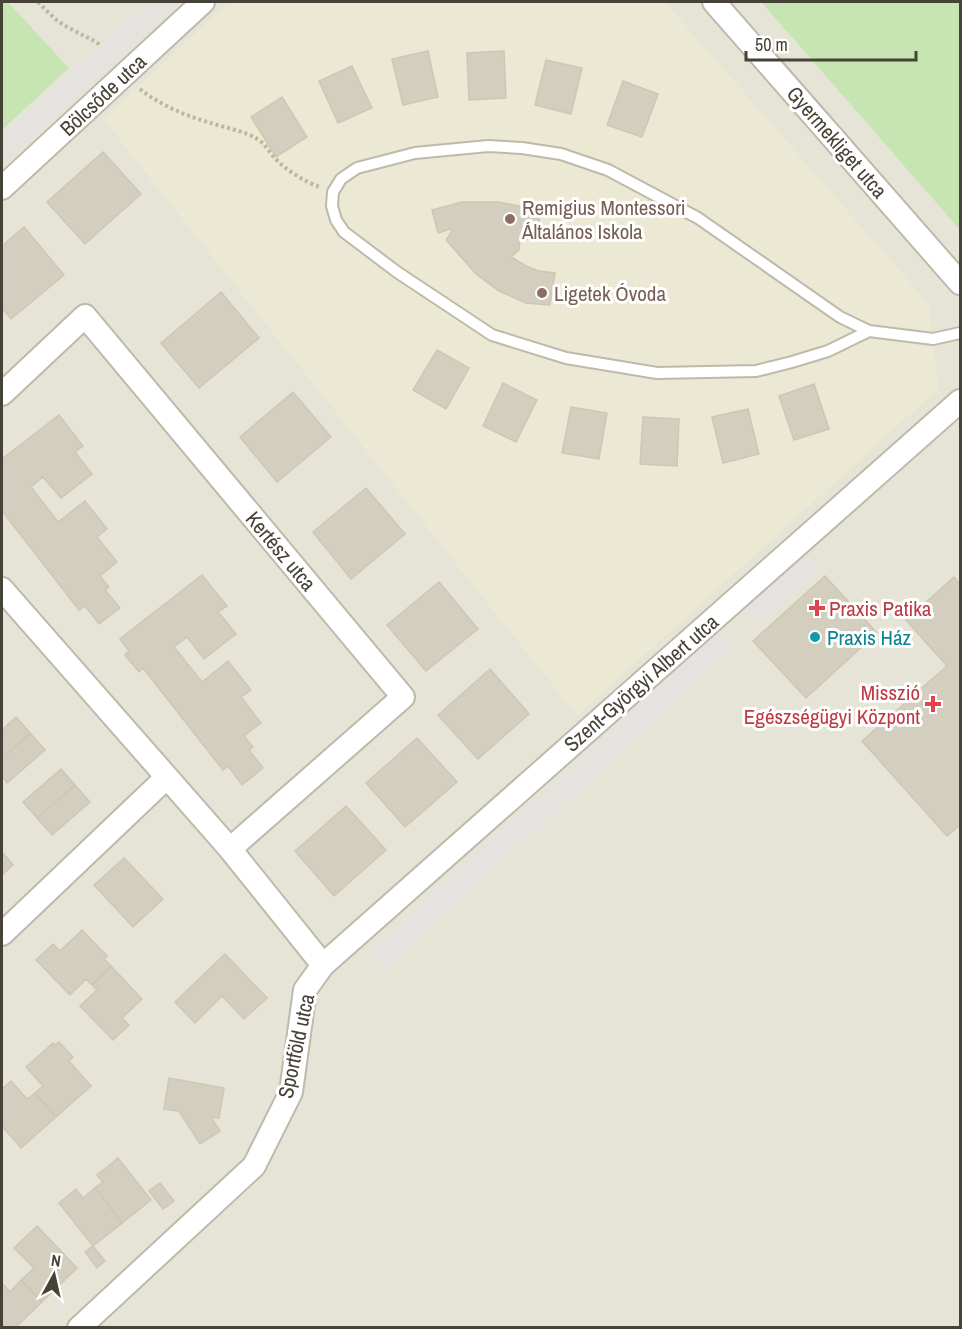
<svg xmlns="http://www.w3.org/2000/svg" width="962" height="1329" font-family="'Archivo Narrow',sans-serif">
<style>
.residential{fill:#e6e4d6}
.education{fill:#ebe8d3}
.green{fill:#c7e4b3}
.parking{fill:#e4e3df}
.building{fill:#d4cebe;stroke:#cec7b2;stroke-width:1.5}
.lines{fill:none;stroke-linecap:round;stroke-linejoin:round}
.service-casing{stroke:#bebaab;stroke-width:14}
.minor-casing{stroke:#bebaab;stroke-width:26}
.path{stroke:#beb79d;stroke-width:4;stroke-dasharray:3 3;stroke-linecap:butt}
.service{stroke:#fff;stroke-width:10}
.minor{stroke:#fff;stroke-width:22}
.education-dot{fill:#8d6e63;stroke:#fff;stroke-width:2}
.health-dot{fill:#e0444e;stroke:#fff;stroke-width:2}
.culture-dot{fill:#0f9aa8;stroke:#fff;stroke-width:2}
.labels{text-anchor:middle;dominant-baseline:central;stroke-width:6;stroke-linejoin:round;paint-order:stroke}
.street-label{font-size:21px;fill:#464237;stroke:#fff}
.education-label{font-size:21px;fill:#785e54;stroke:#fff;text-anchor:start}
.health-label{font-size:21px;fill:#be3a42;stroke:#fff;text-anchor:start}
.culture-label{font-size:21px;fill:#0d838f;stroke:#fff;text-anchor:start}
</style>
<rect width="100%" height="100%" fill="#f3f1e8"/>
<path class="residential" d="M8 2H761L960 230V1327L2 1328V130L69 68Z"/>
<path class="education" d="M229 2H665L929 304 938 389 577 716 103 119Z"/>
<path class="green" d="M2 2H8L69 68 2 130Z
M761 2H960V230Z"/>
<path class="parking" d="M148 2H180L2 164V135Z
M803 551 819 568 758 624 742 607Z
M719 631 734 648 385 969 369 952Z"/>
<path class="building" d="M428 51 438 97 403 105 392 59Z
M504 51 506 98 469 100 467 53Z
M546 60 582 68 571 114 535 105Z
M352 66 372 108 338 123 319 81Z
M623 81 658 94 642 137 607 125Z
M282 97 307 137 276 157 251 117Z
M103 152 141 194 85 244 47 202Z
M462 202H498L541 210 536 240 520 239 519 250 511 257 526 266 539 271 555 273 550 305 526 303 499 291 476 274 446 240 452 231 450 229 438 233 432 210Z
M24 227 64 275 11 319 2 308V246Z
M221 292 259 338 199 388 161 343Z
M437 350 469 368 446 409 413 390Z
M503 383 537 400 516 442 483 426Z
M814 384 829 429 794 440 779 396Z
M293 392 331 437 277 482 240 437Z
M571 407 607 413 599 459 562 453Z
M748 409 759 454 723 463 712 417Z
M59 415 83 446 75 452 92 474 61 498 43 477 31 487 58 522 85 501 107 529 97 537 117 562 100 576 109 587 105 590 120 608 99 624 85 606 79 610 2 511V459Z
M643 417 679 419 677 466 640 464Z
M366 488 405 534 351 579 313 532Z
M202 575 227 606 218 612 236 634 204 659 187 637 174 647 202 682 228 661 251 690 241 697 261 723 244 736 253 747 249 750 263 768 242 785 228 766 223 770 143 668 139 672 125 655 129 651 120 639Z
M825 576 877 633 806 698 753 641Z
M954 577 960 584V825L947 836 862 741 947 666 906 620Z
M439 582 478 629 426 671 387 625Z
M490 669 529 714 478 759 438 715Z
M16 717 30 733 2 759V730Z
M30 733 45 750 7 783 2 776V759Z
M417 738 457 782 405 827 366 783Z
M61 769 75 785 37 818 23 802Z
M75 785 90 802 52 835 37 818Z
M346 806 386 850 334 896 295 851Z
M2 852 13 865 2 875Z
M124 858 163 899 133 927 94 885Z
M82 930 107 956 104 959 111 966 92 985 86 979 70 995 36 960 53 944 60 951Z
M225 954 267 998 244 1019 222 996 195 1023 175 1002Z
M111 966 142 999 122 1018 129 1025 113 1040 80 1006 97 990 92 985Z
M59 1042 73 1057 69 1061 91 1086 56 1117 35 1093 43 1086 26 1067 53 1043 55 1045Z
M169 1078 224 1088 219 1118 211 1117 220 1131 200 1144 179 1111 164 1109Z
M11 1081 27 1099 35 1093 56 1117 21 1148 2 1126V1089Z
M118 1158 151 1200 122 1223 95 1188 103 1182 97 1175Z
M160 1183 174 1201 163 1209 149 1191Z
M95 1188 122 1223 93 1246 59 1203 76 1189 83 1198Z
M37 1226 77 1268 42 1302 21 1280 34 1268 14 1248Z
M93 1246 105 1261 97 1268 85 1252Z
M21 1280 42 1302 15 1328H2V1283L10 1292Z"/>
<g class="lines">
<g class="service-casing">
<path id="service" d="M869 331 828 351 792 362 756 371 657 373 566 358 492 335 397 272 344 232 336 220 332 206 333 192 341 179 357 168 415 153 488 146 522 148 561 154 608 170 698 218 840 317 869 331 933 339 960 333"/>
</g>
<g class="minor-casing">
<path id="minor" d="M714 2 960 283
M2 188 203 2
M2 394 85 316 403 697 230 849
M2 589 230 849 323 965
M2 934 166 778
M79 1328 254 1166 291 1092 305 990 323 965 960 401"/>
</g>
<path class="path" d="M38 2C48 12 58 23 71 29 81 35 91 38 100 45
M140 89C160 105 186 116 211 123 226 128 245 131 259 140 265 144 269 152 274 157 284 169 305 182 320 187"/>
<use href="#service" class="service"/>
<use href="#minor" class="minor"/>
</g>
<g class="education-dot">
<circle cx="510" cy="219" r="6"/>
<circle cx="542" cy="293" r="6"/>
</g>
<g class="health-dot">
<path d="M814 599h6v6h6v6h-6v6h-6v-6h-6v-6h6z"/>
<path d="M930 695h6v6h6v6h-6v6h-6v-6h-6v-6h6z"/>
</g>
<circle class="culture-dot" cx="815" cy="637" r="6"/>
<g class="labels">
<g class="street-label">
<text transform="translate(103 95) rotate(-43)">Bölcsőde utca</text>
<text transform="translate(837 142) rotate(49)">Gyermekliget utca</text>
<text transform="translate(281 551) rotate(50)">Kertész utca</text>
<text transform="translate(641 683) rotate(-41)">Szent-Györgyi Albert utca</text>
<text transform="translate(296 1046) rotate(-78)">Sportföld utca</text>
</g>
<g class="education-label">
<text x="522" y="207">Remigius Montessori<tspan x="522" dy="24">Általános Iskola</tspan></text>
<text x="554" y="293">Ligetek Óvoda</text>
</g>
<g class="health-label">
<text x="829" y="608">Praxis Patika</text>
<text x="920" y="692" text-anchor="end">Misszió<tspan x="920" dy="24">Egészségügyi Központ</tspan></text>
</g>
<g class="culture-label">
<text x="827" y="637">Praxis Ház</text>
</g>
</g>
<rect width="962" height="1329" fill="none" stroke="#464237" stroke-width="6"/>
<g transform="translate(54 1275) rotate(8)" stroke="#ffffff" stroke-width="4.5" paint-order="stroke">
<path d="M0-4.5L10 22L0 15L-10 22Z" fill="#464237"/>
<text y="-9" font-size="16" font-weight="bold" text-anchor="middle" fill="#464237">N</text>
</g>
<path d="M746 51v9h170v-9" fill="none" stroke="#464237" stroke-width="3"/>
<text x="755" y="51" font-size="18" fill="#464237" stroke="#ffffff" stroke-width="4.5" paint-order="stroke">50 m</text>
</svg>
